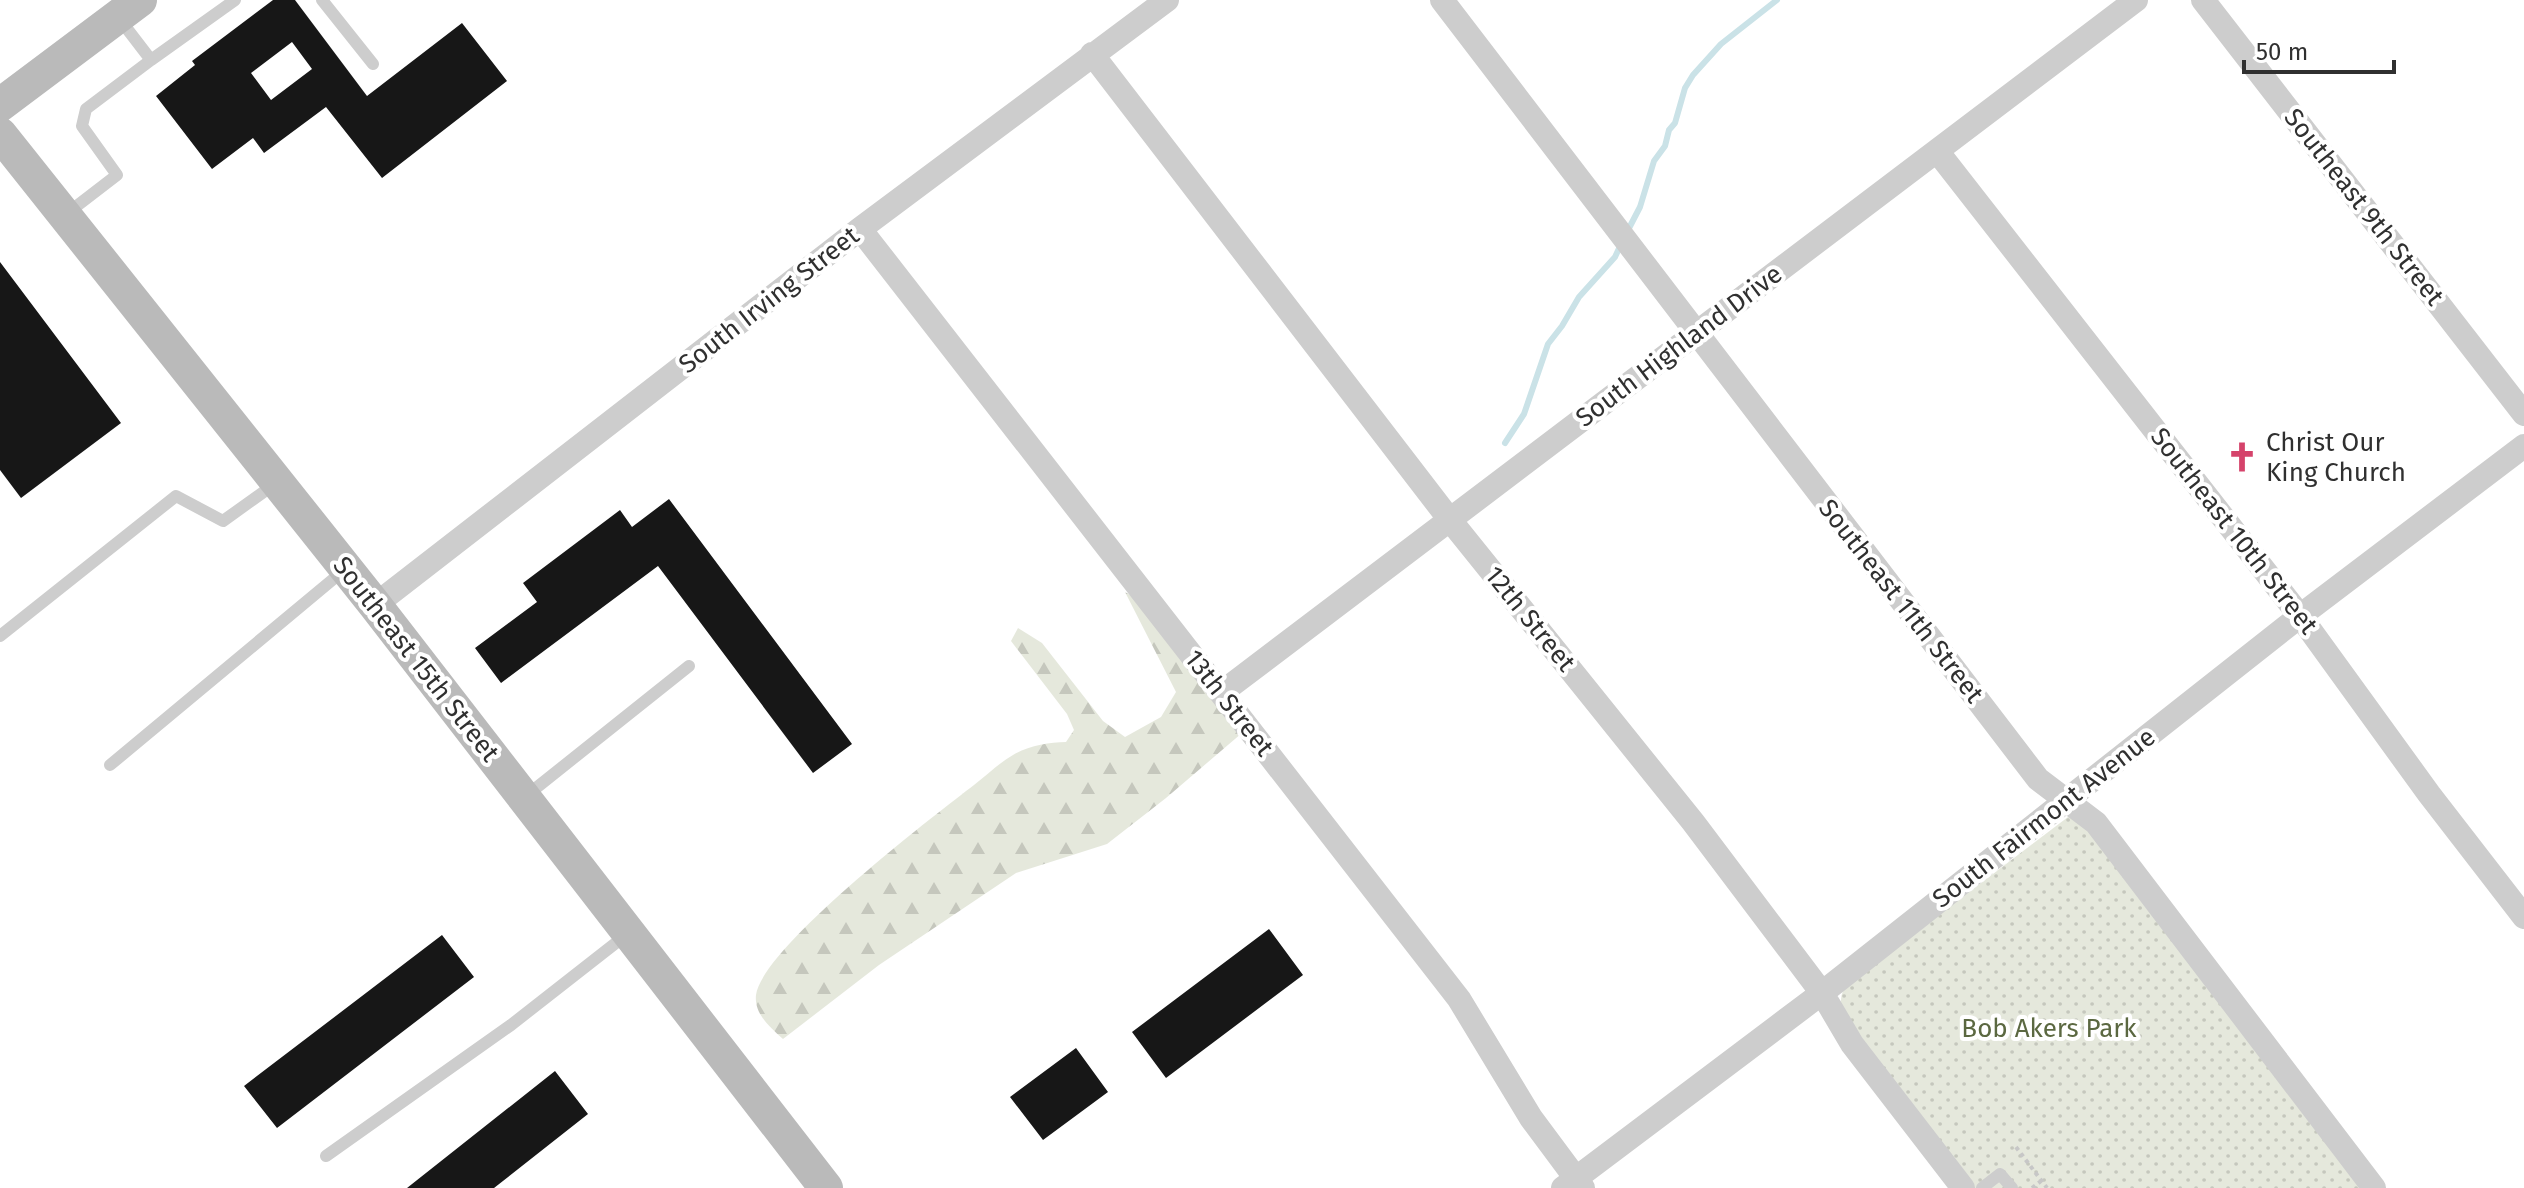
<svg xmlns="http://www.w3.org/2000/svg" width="2524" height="1188" font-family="'Fira Sans',sans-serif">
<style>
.forest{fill:url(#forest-firs)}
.park{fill:url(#park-dots)}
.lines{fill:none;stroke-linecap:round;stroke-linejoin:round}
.stream{stroke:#cae2e7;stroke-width:6}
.building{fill:#171717;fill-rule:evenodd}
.path{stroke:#c7c7c7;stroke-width:4;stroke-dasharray:4 4;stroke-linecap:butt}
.service{stroke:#cdcdcd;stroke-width:12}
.minor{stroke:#cdcdcd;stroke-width:24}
.secondary{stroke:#bababa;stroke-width:34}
.labels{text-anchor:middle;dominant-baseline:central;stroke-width:8;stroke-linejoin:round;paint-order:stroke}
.street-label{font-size:26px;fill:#303030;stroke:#fff}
.poi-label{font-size:26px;fill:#303030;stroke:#fff;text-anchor:start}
.park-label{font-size:26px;fill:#5b6841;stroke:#fff}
</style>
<defs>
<pattern id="forest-firs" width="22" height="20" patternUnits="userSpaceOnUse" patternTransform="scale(2)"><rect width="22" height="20" fill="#e5e8dc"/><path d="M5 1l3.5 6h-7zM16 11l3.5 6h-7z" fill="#c5c7bd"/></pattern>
<pattern id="park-dots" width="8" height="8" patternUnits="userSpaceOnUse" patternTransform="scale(2)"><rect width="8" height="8" fill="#e5e8dc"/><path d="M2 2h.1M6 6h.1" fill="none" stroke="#c5c7bd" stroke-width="1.8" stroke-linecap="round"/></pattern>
</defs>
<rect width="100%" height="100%" fill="#fff"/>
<path class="forest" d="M1125 592 1142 602 1242 733 1166 798 1107 844 1016 873 879 965 783 1039C770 1027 754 1014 756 995 762 948 932 817 974 785 987 775 999 763 1013 755 1028 746 1049 742 1066 742L1074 730 1067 714 1011 641 1018 628 1042 643 1103 721 1125 737 1161 717 1176 692Z"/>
<path class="park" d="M2068 817H2079L2367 1188H1971L1843 1015C1840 1000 1839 993 1850 982Z"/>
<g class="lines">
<path class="stream" d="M1627 232 1640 207 1654 161 1665 146 1669 130 1675 123 1685 88 1693 75 1721 44 1777 0
M1505 443 1524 414 1548 344 1562 326 1579 297 1615 257 1622 242"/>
</g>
<path class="building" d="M273 0H295L367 96 462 23 507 81 382 178 326 107 264 153 253 138 212 169 156 96 195 65 192 61ZM292 42 312 69 271 100 251 73Z
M0 262 121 423 21 498 0 470Z
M669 499 852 744 813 773 658 566 501 683 475 648 537 602 523 583 620 510 632 527Z
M1269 929 1303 975 1166 1078 1132 1032Z
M442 935 474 977 277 1128 244 1086Z
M1076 1048 1108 1092 1043 1140 1010 1097Z
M555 1071 588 1114 494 1188H407Z"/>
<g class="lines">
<path class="path" d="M2016 1147 2047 1188
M2032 1188 2041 1181"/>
<path class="service" d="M322 0 373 64
M118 17 151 60 235 0
M65 215 117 175 82 126 86 109 151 60
M0 636 176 496 223 521 276 483
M110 765 343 571
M526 796 689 666
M326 1156 511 1025 626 935
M1982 1188 2000 1174 2012 1188"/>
<path class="minor" d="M1442 0 2038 779 2096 823 2374 1188
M2203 0 2524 414
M1092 54 1450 520 1693 822 1822 993 1852 1044 1963 1188
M1937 151 2300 616 2429 794 2524 917
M860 229 1459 999 1531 1118 1583 1188
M375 605 860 229 1167 0
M1221 693 2136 0
M1563 1188 1822 993 2300 616 2524 446"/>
<path class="secondary" d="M0 105 140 0
M0 134 375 605 826 1188"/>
</g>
<defs>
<g id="church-bare" transform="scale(2.4)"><path d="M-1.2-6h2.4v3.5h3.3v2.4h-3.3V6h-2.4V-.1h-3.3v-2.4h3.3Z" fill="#d5436b" stroke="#fff" stroke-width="2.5" paint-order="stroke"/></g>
</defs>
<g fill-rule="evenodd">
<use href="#church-bare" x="2242" y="457"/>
</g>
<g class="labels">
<g class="street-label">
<text transform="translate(2364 207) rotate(52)">Southeast 9th Street</text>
<text transform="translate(769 300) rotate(-38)">South Irving Street</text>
<text transform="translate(1679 346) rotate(-37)">South Highland Drive</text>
<text transform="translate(2234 531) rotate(52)">Southeast 10th Street</text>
<text transform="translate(1901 601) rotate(52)">Southeast 11th Street</text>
<text transform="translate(1530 619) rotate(51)">12th Street</text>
<text transform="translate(416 659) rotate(52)">Southeast 15th Street</text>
<text transform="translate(1229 703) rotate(52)">13th Street</text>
<text transform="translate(2044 818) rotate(-38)">South Fairmont Avenue</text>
</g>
<g class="poi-label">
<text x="2266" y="442">Christ Our<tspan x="2266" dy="30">King Church</tspan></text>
</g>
<g class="park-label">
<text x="2049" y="1028">Bob Akers Park</text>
</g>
</g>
<path d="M2244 60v12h150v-12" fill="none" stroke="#303030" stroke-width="4"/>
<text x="2256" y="60" font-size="24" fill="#303030" stroke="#ffffff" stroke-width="6" paint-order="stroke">50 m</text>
</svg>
